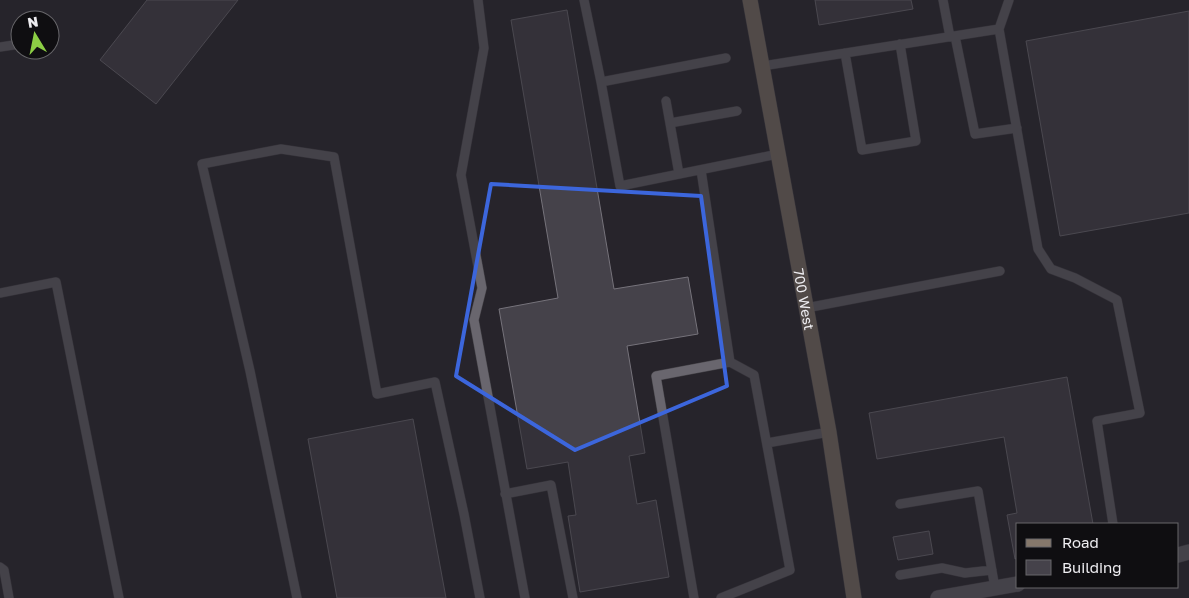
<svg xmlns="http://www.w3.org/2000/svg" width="1189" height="598" font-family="'Golos Text',sans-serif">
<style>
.building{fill:#45424a;stroke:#76737b}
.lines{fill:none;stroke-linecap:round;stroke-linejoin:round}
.lane-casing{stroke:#454348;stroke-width:10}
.street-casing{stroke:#454348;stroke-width:16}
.secondary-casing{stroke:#454348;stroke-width:16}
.lane{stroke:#69666e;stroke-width:9}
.street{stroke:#69666e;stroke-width:15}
.secondary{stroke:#86786b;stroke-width:15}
.marked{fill:none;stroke:#3c66dc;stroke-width:4;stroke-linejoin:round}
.labels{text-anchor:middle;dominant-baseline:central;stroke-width:4;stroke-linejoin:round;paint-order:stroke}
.street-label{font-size:14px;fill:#eeedf1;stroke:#0f0e11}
</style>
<rect width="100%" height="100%" fill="#27242b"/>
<path class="building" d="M147 0H238L156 104 100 60Z
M815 0H911L913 9 819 25Z
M567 10 614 289 688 277 698 334 627 346 645 453 629 456 637 504 656 500 669 577 580 592 568 516 576 515 568 462 527 469 499 309 558 298 511 20Z
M1189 11V213L1060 236 1026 41Z
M1067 377 1093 524H1018V558L1015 559 1007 515 1017 513 1004 437 877 459 869 413Z
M413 419 446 598H337L308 439Z
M929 531 933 554 898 560 893 537Z"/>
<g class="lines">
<g class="lane-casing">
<path id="lane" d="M478 0 484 48 461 175 482 288 474 320 525 598
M584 0 601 82 620 186 778 154
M943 0 950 37
M1009 0 999 29 1038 249 1051 269 1075 278 1117 300 1140 413 1097 421 1113 524
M955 36 975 134 1017 128
M0 47 20 44
M845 53 862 150 916 141 900 44
M762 66 999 29
M601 82 726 58
M666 101 679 174
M670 123 737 111
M701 170 730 362 754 375 790 570 721 598
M0 293 56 282 119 598
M806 308 1000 271
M767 443 829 432
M505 494 551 485 573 598
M900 504 978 491 995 588
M0 567 4 570 9 598
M900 575 942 568 965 573 992 570
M297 598 250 371 202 164 281 149 334 157 377 394 435 382 464 514 480 598
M694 598 656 376 730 362"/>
</g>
<g class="street-casing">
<path id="street" d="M1178 555 1189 552
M938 598 1018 584"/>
</g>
<g class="secondary-casing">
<g id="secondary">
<path id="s1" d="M750 0 829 432 854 598"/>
</g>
</g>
<use href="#lane" class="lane"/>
<use href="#street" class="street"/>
<use href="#secondary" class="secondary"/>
</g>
<path d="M0 0H1189V598H0ZM491 184 701 196 727 386 575 450 456 376Z" fill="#27242b" fill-opacity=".55" fill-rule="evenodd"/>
<path class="marked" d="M491 184 701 196 727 386 575 450 456 376Z"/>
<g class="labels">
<g class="street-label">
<text stroke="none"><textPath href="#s1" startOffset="304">700 West</textPath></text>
</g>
</g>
<rect x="1016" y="523" width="162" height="65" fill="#0f0e11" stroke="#68676b"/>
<rect x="1026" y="539" width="25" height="8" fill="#86786b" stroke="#68676b"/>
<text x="1062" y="548" font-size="15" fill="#eeedf1">Road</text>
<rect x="1026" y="560" width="25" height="15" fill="#45424a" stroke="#68676b"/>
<text x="1062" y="573" font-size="15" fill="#eeedf1">Building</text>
<g transform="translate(35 35) rotate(350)"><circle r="24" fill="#0f0e11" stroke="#68676b"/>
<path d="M0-4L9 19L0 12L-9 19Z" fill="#8cce45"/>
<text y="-8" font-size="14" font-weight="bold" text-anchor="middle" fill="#eeedf1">N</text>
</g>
</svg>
